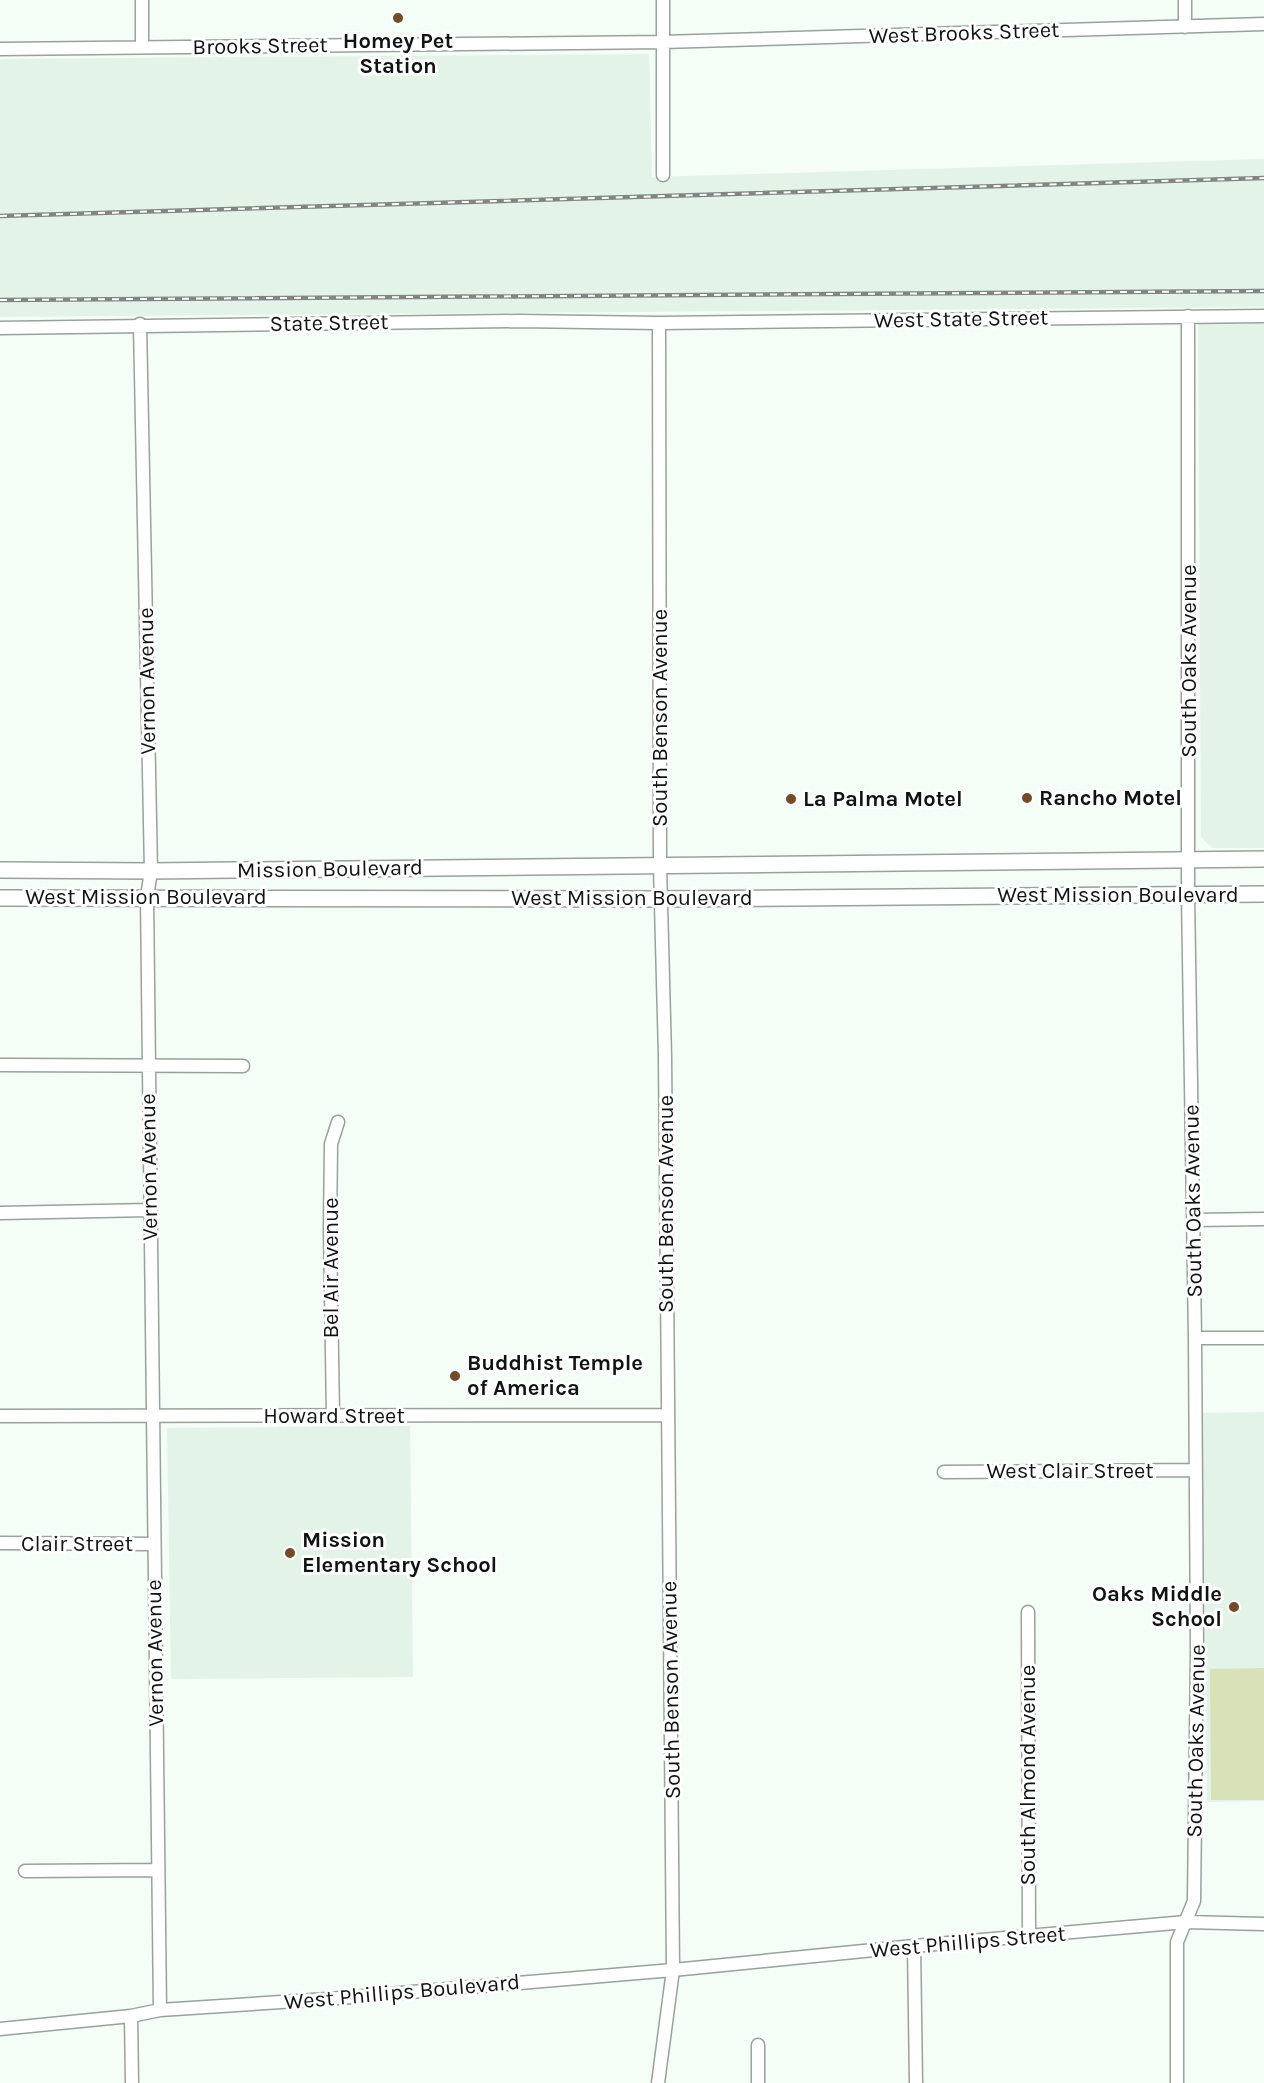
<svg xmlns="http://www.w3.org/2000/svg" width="1264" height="2083" font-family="Karla,sans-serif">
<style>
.built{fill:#e3f3e8}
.green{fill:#d8e1b8}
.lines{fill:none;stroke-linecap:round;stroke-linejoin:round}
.minor-casing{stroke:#99a19b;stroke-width:15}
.major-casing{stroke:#99a19b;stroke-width:18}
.minor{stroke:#fff;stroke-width:12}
.major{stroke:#fff;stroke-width:15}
.rail-casing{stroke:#808681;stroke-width:4.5}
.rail{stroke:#fff;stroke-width:2;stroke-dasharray:7;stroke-linecap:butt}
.poi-dot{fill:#724c29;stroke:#fff;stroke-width:2}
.labels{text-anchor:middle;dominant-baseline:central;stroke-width:6;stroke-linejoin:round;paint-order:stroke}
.street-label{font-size:22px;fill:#101311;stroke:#fff}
.poi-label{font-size:22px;font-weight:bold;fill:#101311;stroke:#fff;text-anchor:start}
</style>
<rect width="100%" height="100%" fill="#f4fdf6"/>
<path class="built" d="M649 54 652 177 1264 159V307L0 317V59Z
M1198 324H1264V848H1212L1201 837Z
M1264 1412V1801L1207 1802 1202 1413Z
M410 1426 413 1677 171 1679 167 1428Z"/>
<path class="green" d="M1264 1668V1800H1211L1210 1669Z"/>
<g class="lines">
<g class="minor-casing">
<path id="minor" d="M142 0V47
M1185 0V27
M0 49 663 42 1264 24
M663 175V0
M140 324 151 871 147 897 160 2010
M0 328 518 321 659 323 1264 316
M0 1065 243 1066
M0 1213 150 1210
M1193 1220 1264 1219
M1195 1338H1264
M0 1416 668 1415
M333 1416 330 1229 331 1144 338 1122
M944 1472 1195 1470
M0 1543 153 1544
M1028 1612 1029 1937
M25 1871 158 1870
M914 1946 916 2083
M131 2016 132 2083
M0 2029 131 2016 160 2010 328 1999 673 1970 914 1946 1186 1922 1264 1924
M758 2045V2083
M658 2083 673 1970 665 1056 660 866 659 323
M1177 2083V1942L1194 1901 1197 1651 1195 1338 1188 894V316"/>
</g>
<g class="major-casing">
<path id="major" d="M0 870 151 871 1264 859
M0 898 660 899 1264 894"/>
</g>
<use href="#minor" class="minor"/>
<use href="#major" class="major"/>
<g class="rail-casing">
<path id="rail" d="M0 216 1264 178
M0 300 1264 291"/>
</g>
<use href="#rail" class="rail"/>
</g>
<g class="poi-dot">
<circle cx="398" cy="18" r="6"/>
<circle cx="1027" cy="798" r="6"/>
<circle cx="791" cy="799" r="6"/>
<circle cx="455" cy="1376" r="6"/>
<circle cx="290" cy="1553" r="6"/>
<circle cx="1234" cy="1607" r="6"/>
</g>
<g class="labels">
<g class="street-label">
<text transform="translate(964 33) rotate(-2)">West Brooks Street</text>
<text transform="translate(260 46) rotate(-1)">Brooks Street</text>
<text transform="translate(961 319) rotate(-1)">West State Street</text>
<text transform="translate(329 323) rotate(-1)">State Street</text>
<text transform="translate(1189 661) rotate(-90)">South Oaks Avenue</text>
<text transform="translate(147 681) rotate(-91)">Vernon Avenue</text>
<text transform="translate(660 718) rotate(-90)">South Benson Avenue</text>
<text transform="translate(330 869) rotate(-1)">Mission Boulevard</text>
<text x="1118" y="895">West Mission Boulevard</text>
<text x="146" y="897">West Mission Boulevard</text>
<text x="632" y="898">West Mission Boulevard</text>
<text transform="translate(149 1167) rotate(-91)">Vernon Avenue</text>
<text transform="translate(1193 1201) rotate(-91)">South Oaks Avenue</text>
<text transform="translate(666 1204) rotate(-90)">South Benson Avenue</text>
<text transform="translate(331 1268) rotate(-90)">Bel Air Avenue</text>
<text x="334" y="1416">Howard Street</text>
<text x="1070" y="1471">West Clair Street</text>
<text x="77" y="1544">Clair Street</text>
<text transform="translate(155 1653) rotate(-91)">Vernon Avenue</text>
<text transform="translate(671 1690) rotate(-91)">South Benson Avenue</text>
<text transform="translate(1196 1741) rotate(-89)">South Oaks Avenue</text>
<text transform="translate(1028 1775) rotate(-90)">South Almond Avenue</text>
<text transform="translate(968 1942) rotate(-5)">West Phillips Street</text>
<text transform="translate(402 1992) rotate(-5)">West Phillips Boulevard</text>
</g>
<g class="poi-label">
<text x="398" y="41" text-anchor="middle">Homey Pet<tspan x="398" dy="25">Station</tspan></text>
<text x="1039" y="798">Rancho Motel</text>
<text x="803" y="799">La Palma Motel</text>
<text x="467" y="1363">Buddhist Temple<tspan x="467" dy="25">of America</tspan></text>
<text x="302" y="1540">Mission<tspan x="302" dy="25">Elementary School</tspan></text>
<text x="1222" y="1594" text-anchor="end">Oaks Middle<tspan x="1222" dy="25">School</tspan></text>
</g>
</g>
</svg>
